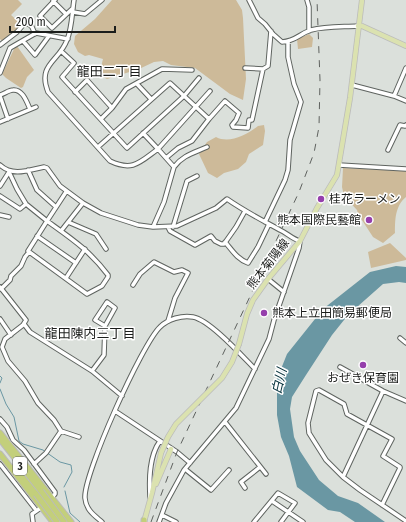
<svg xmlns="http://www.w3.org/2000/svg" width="406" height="522" font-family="'Fira Sans Condensed','Noto Sans JP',sans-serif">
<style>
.green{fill:#cdba99}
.water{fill:#6a97a3}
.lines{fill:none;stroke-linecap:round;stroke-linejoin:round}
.stream{stroke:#6a97a3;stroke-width:1}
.minor-casing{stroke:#5f6460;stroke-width:5.5}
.major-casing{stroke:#bbb;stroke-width:6}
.highway-casing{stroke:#bbb;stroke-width:7}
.minor{stroke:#fff;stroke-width:3.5}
.major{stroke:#dbe2b0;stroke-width:4.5}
.highway{stroke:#c3cf7b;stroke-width:5}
.rail{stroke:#5f625f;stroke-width:1;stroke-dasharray:7 7;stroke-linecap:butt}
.major-bridge-casing{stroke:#bbb;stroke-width:6;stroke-linecap:butt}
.highway-bridge-casing{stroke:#bbb;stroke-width:7;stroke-linecap:butt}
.major-bridge{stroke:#dbe2b0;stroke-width:4.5}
.highway-bridge{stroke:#c3cf7b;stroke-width:5}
.poi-dot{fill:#953fac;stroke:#fff;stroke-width:1.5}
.labels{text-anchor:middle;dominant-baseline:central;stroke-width:3;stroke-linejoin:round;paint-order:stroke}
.shield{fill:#fff;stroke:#5f615f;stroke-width:1}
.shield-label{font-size:11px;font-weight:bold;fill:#1b1d1b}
.poi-label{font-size:12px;fill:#1b1d1b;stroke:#fff;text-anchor:start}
.street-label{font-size:12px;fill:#1b1d1b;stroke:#fff}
.neighbourhood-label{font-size:13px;fill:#1b1d1b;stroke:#fff}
.water-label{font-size:13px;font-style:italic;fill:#04313b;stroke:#fff}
</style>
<rect width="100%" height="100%" fill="#dbe0db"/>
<path class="green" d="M0 0H18L22 4 11 15 21 24C17 33 10 36 2 41L0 39Z
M112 0H236L242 10 243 18 246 79 243 100 230 94 195 68 171 65 163 61 154 62 139 69 107 79 99 75 103 59 89 55 85 56 78 52 74 44 75 36 95 19Z
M309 34 313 38 312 47 298 49 297 39Z
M17 46 34 70 27 77 23 87 21 88 6 78 2 74 15 47Z
M264 125 265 131 263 145 249 154 246 162 238 169 224 173 217 178 208 173 199 154 207 142 216 137C229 144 247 135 258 126Z
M343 168 406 171V197C395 206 395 220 395 233L383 243 373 237 358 214 357 210 344 196 342 187Z
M390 243 406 258V260L371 268 368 252Z"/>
<path class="water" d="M396 266 406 267V283L399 282 383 284 348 315 332 335 306 375 292 397 290 409 294 437 300 451 319 480 338 496 358 503 385 522H355L340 512 328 510 297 487 289 456 281 437 277 415V379L287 354 323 309 370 272Z"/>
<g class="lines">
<path class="stream" d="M0 376 2 378 0 383
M0 389 6 404 14 417 19 441 23 444 43 450 60 462 71 465 72 472 64 487
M65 491 70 513 80 522"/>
<g class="minor-casing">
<path id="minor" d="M55 0 40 16 52 28 73 8
M74 0C72 13 72 28 67 40 59 62 37 64 48 92L110 161C133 172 140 162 158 149L174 167 164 202 153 227
M249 0 258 18 265 24 273 34 282 42C296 41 299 34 311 30 326 26 342 27 358 26
M307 0 309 7V31
M53 1 66 14
M73 12 85 14 102 0
M23 41 35 55 49 36
M0 45 17 32 24 24H29L32 27 35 34
M61 51 74 63 62 77 127 148 184 96 199 78
M263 69 268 66 271 31
M0 73 10 48 36 33 68 39
M137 84 151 99
M352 85 394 96 406 101
M75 92 87 80 112 108 101 119
M0 95C4 94 9 90 13 90 23 89 27 103 30 109
M0 96 8 119
M394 96 406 68
M112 108 126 89 162 69 192 70
M0 122 36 107
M143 133 158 149 210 91
M98 147 170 83 209 119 225 101 239 113 236 120 232 125 233 127 248 128 249 120H252L263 69 245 68
M388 150 400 125 405 126 406 125
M166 158 178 148 192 141 209 119
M0 165C13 177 29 170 44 167L47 168 60 186 83 203 101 213 138 225 153 227 177 226 216 208 227 199C244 211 262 220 280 230 287 233 292 239 300 241L299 248 274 320 269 339 236 408 184 470 166 503 159 522
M339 165 406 169
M174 167C183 155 194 153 207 147
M28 170 37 190 56 207
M9 172 17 189 26 204 47 221 66 192
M0 186 9 172
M0 196 20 209 26 204
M0 215 9 217
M47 221C72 239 89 250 108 275V277L102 286 87 294 28 251Z
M68 222 96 234 106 249
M265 222 285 180 288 170 290 140 301 102 294 84 288 57V42
M168 227 170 231 195 245 211 236 215 241 221 244H224L236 227 245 211
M173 227 187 181 197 176
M61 231 83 203
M37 236 76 263
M225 242C232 250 237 259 248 263L258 247 269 224
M66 278 85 249
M268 279 284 292
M133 285 140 274 154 262 174 272 182 270 188 273 175 298 168 321
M0 287 26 320 23 325 5 339 2 347 8 361 25 381 38 403 54 420 61 431 79 437
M1 289 10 280 11 276 21 266 25 257 29 252
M0 319 11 335
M24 324 30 332 92 371 122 396
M400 338 406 343
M340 367 383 391 406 401
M92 371 104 355 105 326 115 308 107 302 95 320 105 326
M115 411 177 452 190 463
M0 419 7 427 13 440 24 450 55 492V494L51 499
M225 422 266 474
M0 464 36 510
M34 464 46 453 61 431
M185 469 211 490 229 470
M343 477 383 391
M245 488 241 482 260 467
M150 497C149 479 149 456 160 441
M272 501 303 522
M382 505 400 468V467L383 456 392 439 347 414 344 404 319 390 316 391 308 423 309 433 326 460 343 477 360 490 406 521
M162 515 176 522
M33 522 32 514 42 507
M102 522C94 515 86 510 85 498 83 475 142 344 160 327 168 319 182 315 193 317 210 320 243 357 255 369
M254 522 278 493 295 503 281 522"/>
</g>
<g class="major-casing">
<path id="major" d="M358 26H362L406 46
M239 344 247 314 253 300 268 279 300 241 317 208 337 175 350 98 362 0
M156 484 171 449
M144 522 152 493 161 453"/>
</g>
<g class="highway-casing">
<path id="highway" d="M0 433 71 522
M0 439 41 491
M0 454 53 522
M14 467 36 494
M144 522V520"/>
</g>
<use href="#minor" class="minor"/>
<use href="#major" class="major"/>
<use href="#highway" class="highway"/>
<path class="rail" d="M151 522 177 452 299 192 314 153 319 127 320 80 317 0"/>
<g class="major-bridge-casing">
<path id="major-bridge" d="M161 453 168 437 176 424 222 378 232 362 239 344"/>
</g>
<g class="highway-bridge-casing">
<path id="highway-bridge" d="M41 491 64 522
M36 494 57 522"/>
</g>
<use href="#major-bridge" class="major-bridge"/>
<use href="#highway-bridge" class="highway-bridge"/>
</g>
<g class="poi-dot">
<circle cx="321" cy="199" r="4"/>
<circle cx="369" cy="220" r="4"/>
<circle cx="264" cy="313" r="4"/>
<circle cx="363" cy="365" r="4"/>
</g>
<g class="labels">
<rect class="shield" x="13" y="457" width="14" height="18" rx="3"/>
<g class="shield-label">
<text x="20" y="466">3</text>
</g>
<g class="poi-label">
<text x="329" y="199">桂花ラーメン</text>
<text x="361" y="220" text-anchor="end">熊本国際民藝館</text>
<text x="272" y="313">熊本上立田簡易郵便局</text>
<text x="363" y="378" text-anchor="middle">おぜき保育園</text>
</g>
<g class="street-label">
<text transform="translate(268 264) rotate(-52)">熊本菊陽線</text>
</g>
<g class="neighbourhood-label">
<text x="109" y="71">龍田二丁目</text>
<text x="90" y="333">龍田陳内三丁目</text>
</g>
<g class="water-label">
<text transform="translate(279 381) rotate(-77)">白川</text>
</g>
</g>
<path d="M10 26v6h105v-6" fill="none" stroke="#1b1d1b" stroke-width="2"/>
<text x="16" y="26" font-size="12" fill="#1b1d1b" stroke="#ffffff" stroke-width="3" paint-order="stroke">200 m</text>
</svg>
